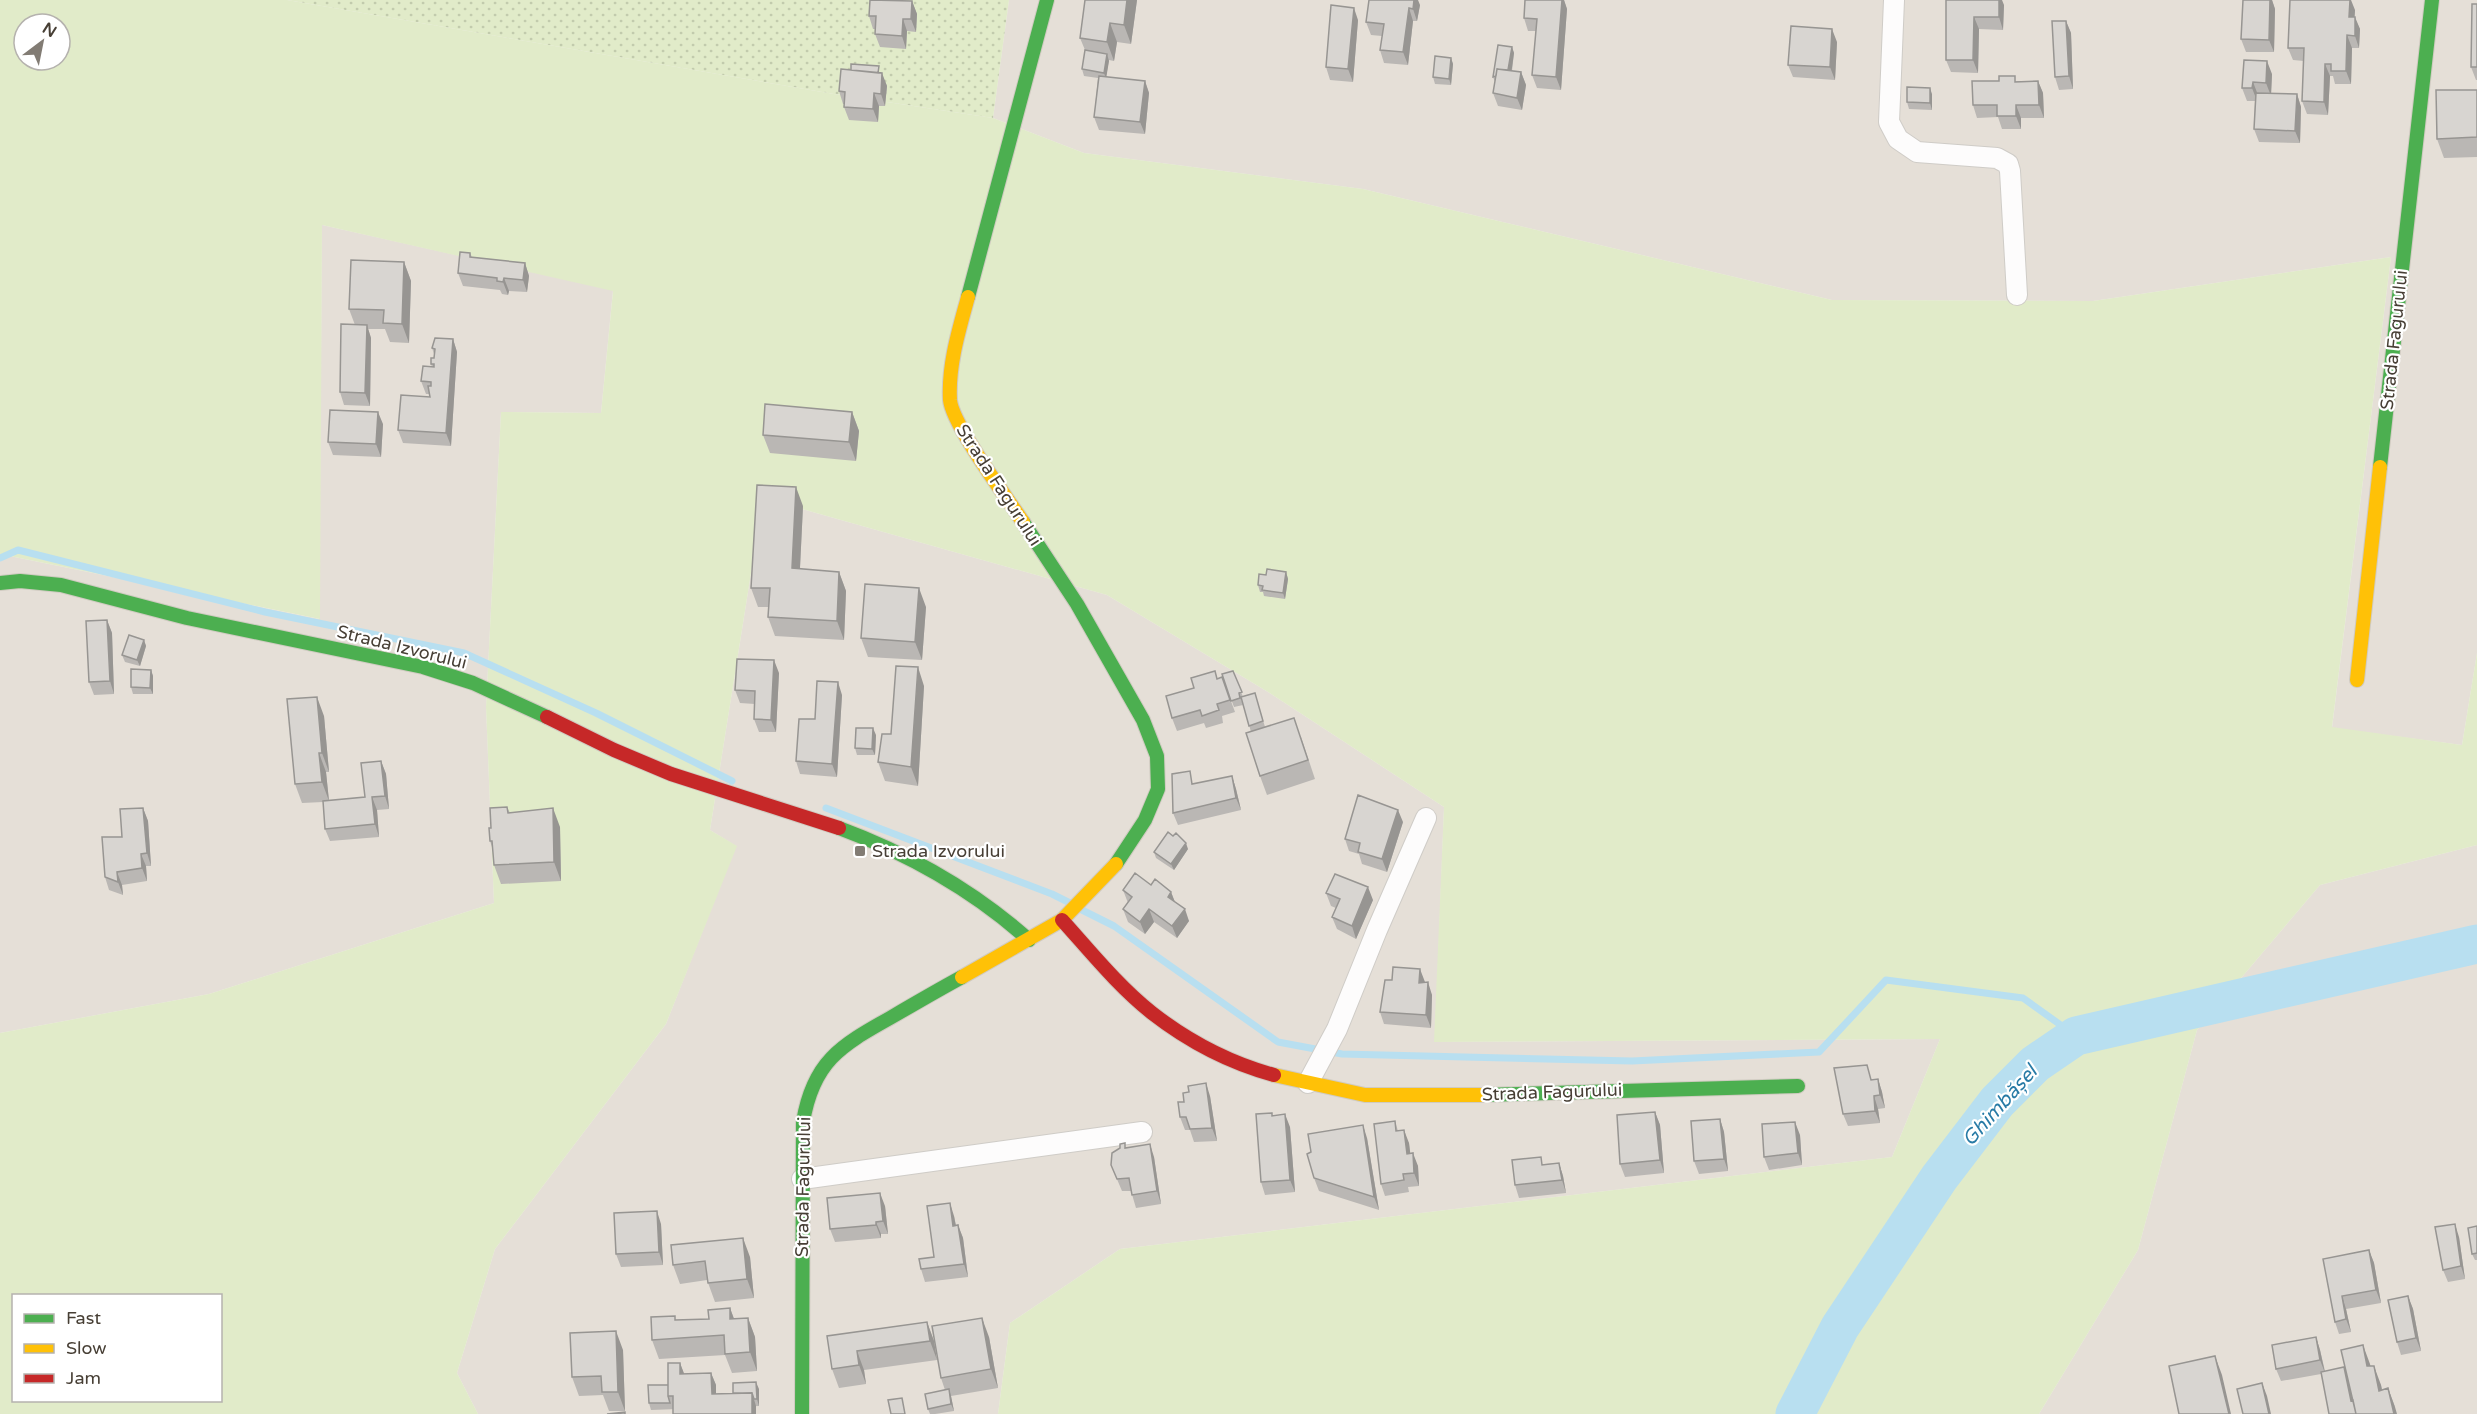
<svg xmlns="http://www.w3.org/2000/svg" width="2477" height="1414" font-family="'Varela Round',sans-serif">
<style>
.residential{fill:#e5dfd7}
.grass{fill:url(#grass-dots)}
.garden{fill:#e1ebc9;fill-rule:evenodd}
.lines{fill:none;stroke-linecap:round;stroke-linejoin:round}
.stream{stroke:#b8dff0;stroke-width:7}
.river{stroke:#b8dff0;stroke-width:39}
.street-casing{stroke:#cfccc7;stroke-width:22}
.fast-casing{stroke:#d0cbc1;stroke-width:16}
.slow-casing{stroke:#d0cbc1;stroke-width:16}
.jam-casing{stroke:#d0cbc1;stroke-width:16}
.street{stroke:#fdfcfc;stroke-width:20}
.fast{stroke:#4caf50;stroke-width:14}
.slow{stroke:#ffc107;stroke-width:14}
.jam{stroke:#c62828;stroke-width:14}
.wall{fill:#bab7b4}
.shaded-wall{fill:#979592}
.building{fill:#d8d5d1;stroke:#979592;stroke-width:1.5}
.poi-dot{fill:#827c74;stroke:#fff;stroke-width:2}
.labels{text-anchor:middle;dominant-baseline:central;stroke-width:4.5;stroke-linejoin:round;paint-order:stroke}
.street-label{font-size:18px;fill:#473f35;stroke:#fff}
.poi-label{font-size:18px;fill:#473f35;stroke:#fff;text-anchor:start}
.water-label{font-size:20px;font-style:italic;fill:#287ba6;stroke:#fff}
</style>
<defs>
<pattern id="grass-dots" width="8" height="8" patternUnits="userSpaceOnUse" patternTransform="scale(1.5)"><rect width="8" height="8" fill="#e1ebc9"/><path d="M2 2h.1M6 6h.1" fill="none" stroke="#c2cbad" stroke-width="1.8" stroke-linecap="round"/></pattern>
</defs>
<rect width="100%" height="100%" fill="#f0eeea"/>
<path class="residential" d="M1009 0H2477V653L2462 745 2332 728 2391 257 2093 301 1832 300 1363 189 1084 153 993 118Z
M322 225 613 290 601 413 501 412 486 707 494 903 209 994 0 1033V554L319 619Z
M763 498 1107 595 1268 692 1444 807 1435 1042 1940 1039 1892 1157 1120 1249 1010 1323 998 1414H478L457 1373 495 1249 666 1024 736 846 710 830Z
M2477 845V1414H2039L2138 1250 2197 1030 2320 885Z"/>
<path class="grass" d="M287 0H1009L993 118 834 94Z"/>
<path class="garden" d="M0 0H287L834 94 993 118 1084 153 1363 189 1832 300 2093 301 2391 257 2332 727 2462 745 2477 653V845L2320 885 2197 1030 2138 1250 2039 1414H998L1010 1323 1120 1249 1892 1157 1940 1039 1434 1042 1444 807 1268 692 1107 595 763 498 710 830 737 846 666 1024 495 1249 457 1373 478 1414H0V1033L209 994 494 903 486 707 501 412 601 413 613 291 322 225 320 619 0 554ZM24 24H60V60H24ZM14 1296H220V1400H14Z"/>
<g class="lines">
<path class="stream" d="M0 558 18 550 265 612 464 653 596 713 732 781
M826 808 1052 894 1070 903
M1082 910 1114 926 1278 1042 1342 1054 1632 1061 1819 1052 1886 980 2023 998 2076 1036"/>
<path class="river" d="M1795 1414 1840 1327 1939 1178 1997 1102 2035 1064 2076 1036 2477 944"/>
<g class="street-casing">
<path id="street" d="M1894 0 1889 122 1898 139 1917 152 1997 158 2008 164 2010 171 2017 295
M1308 1083 1337 1029 1377 930 1426 818
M802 1179 1142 1132"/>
</g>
<g class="fast-casing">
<path id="fast" d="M968 297 1047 0
M2380 467 2432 0
M1023 522 1077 604 1143 720 1157 756 1158 789 1145 820 1116 864
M0 583 20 581 61 585 187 618 423 667 473 683 547 717
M839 828C909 854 973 890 1029 940
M1482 1095 1798 1086
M802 1414 803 1122C813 1062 840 1046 890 1018 914 1004 938 990 962 977"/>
</g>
<g class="slow-casing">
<path id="slow" d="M968 297C959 330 948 365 950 400 952 424 1007 498 1023 522
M2357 680 2380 467
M962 977 1062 920 1116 864
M1274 1075 1365 1095H1482"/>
</g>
<g class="jam-casing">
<path id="jam" d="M547 717 614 750 671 774 839 828
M1062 920C1090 951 1118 986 1152 1013 1188 1041 1230 1063 1274 1075"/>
</g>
<use href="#street" class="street"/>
<use href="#fast" class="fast"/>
<use href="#slow" class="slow"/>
<use href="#jam" class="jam"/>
</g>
<path class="wall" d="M1085 0H1137L1131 44 1117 42 1114 61 1109 60 1106 77 1145 81 1149 93 1145 134 1099 130 1094 117 1098 78 1084 76 1082 69 1085 50 1080 38Z
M1525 0H1564L1567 9 1561 90 1537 88 1532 75 1536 31H1528L1524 18Z
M1946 0 2004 5 2003 30 1979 29 1978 73 1951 72 1946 60Z
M2243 0H2272L2275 9 2274 52H2246L2241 39Z
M911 1H912L917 14 916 32 907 31 906 49 880 47 875 34V29H873L869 16Z
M2477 4V80H2476L2471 67Z
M1420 5 1417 21H1413L1408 65 1384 63 1380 50 1382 36 1371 35 1366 22Z
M2355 10 2354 17 2360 29 2359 48H2352L2351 84H2335L2333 76H2330L2328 115 2307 114 2302 101 2304 61 2293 60 2288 48Z
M1358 20 1353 82 1330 80 1326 67Z
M2066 21 2071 33 2073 89 2059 90 2055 77Z
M1837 42 1835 80 1793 77 1788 65Z
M1512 47 1514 53 1512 71 1521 72 1526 85 1522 110 1498 106 1493 93 1495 82 1493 77Z
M1451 58 1453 64 1451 85 1435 84 1433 77Z
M881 73 887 86 885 106H879L878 122 849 120 844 107V104H843L839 91Z
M2272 74 2271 93 2297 94 2301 107 2300 143 2259 142 2254 129 2255 101H2247L2242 88Z
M2017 81H2038L2043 93 2044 118H2021V129H2002L1998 117 1977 118 1973 105Z
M2477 90V157L2444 158 2437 139Z
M1932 94V110L1909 109 1907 102Z
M470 253 472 257 525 263 529 276 527 292 509 291 508 295 502 294 500 290 463 286 458 273Z
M404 262 411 281 409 343 390 342 385 329H368L371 338 370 406 344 405 340 392 355 325 349 309Z
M453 339 457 352 451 446 403 443 398 430 430 397 429 394H426L421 381 432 367 431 364 434 358V354L432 348Z
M852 412 859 431 856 461 770 453 763 435Z
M383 424 381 457 333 455 328 442Z
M803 506 800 569 839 572 846 591 844 640 775 636 768 617 769 607H758L751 588Z
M1286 572 1288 579 1285 599 1264 596 1263 592H1260L1258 585 1266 575Z
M926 607 922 660 868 657 861 638Z
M107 620 112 633 114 694 94 695 89 682Z
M144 640 146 646 140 666 125 662 122 655Z
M151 670 153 676V694H133L131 687Z
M1233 671 1243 697 1255 693 1265 727 1301 737 1315 779 1267 795 1260 776 1251 732 1242 699H1241L1243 705 1234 707 1222 674Z
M779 673 776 732H759L754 719 755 704 740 703 735 690Z
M1222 677 1235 712 1222 716 1223 723 1206 728 1204 723 1177 731 1172 718 1194 688Z
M924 686 918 786 885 781 878 762 891 734Z
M842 695 837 777 800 774 796 761 815 719Z
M324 716 329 772H326L329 801 365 797 381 761 386 774 389 809 377 810 379 837 330 841 325 829 323 802 302 803 295 784Z
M876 735 875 755H857L855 748Z
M1232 776 1236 789 1241 810 1178 825 1173 813 1194 784Z
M507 807 510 813 560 827 561 881 501 884 494 865 493 850 490 841 491 828Z
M143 808 148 821 151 866H146L147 881 122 885 123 895 109 890 105 877 122 837Z
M1403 822 1387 872 1362 864 1359 854 1349 851 1345 839Z
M1188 849 1174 870 1156 858 1154 852Z
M1151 885 1171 892 1175 902 1189 921 1177 938 1154 922 1145 934 1128 922 1123 909 1128 903 1123 890Z
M1326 893 1373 900 1356 939 1337 929 1332 917 1336 908 1331 906Z
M1425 982 1432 995 1431 1028 1384 1024 1380 1012Z
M1878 1079 1882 1092 1885 1108 1878 1109 1880 1123 1848 1126 1843 1114 1873 1080Z
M1210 1096 1217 1141 1194 1142 1190 1130H1185L1180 1117Z
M1655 1112 1660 1125 1664 1173 1625 1177 1620 1164Z
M1720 1119 1724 1132 1728 1171 1699 1174 1694 1161Z
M1395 1121 1398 1131 1409 1143 1410 1154 1418 1166 1419 1186 1408 1187 1409 1192 1385 1196 1381 1184Z
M1290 1127 1295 1192 1265 1195 1261 1182Z
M1800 1135 1802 1165 1769 1170 1764 1157Z
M1367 1138 1379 1210 1319 1191 1314 1178Z
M1126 1148 1154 1157 1161 1204 1136 1208 1131 1191H1122L1111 1165Z
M1559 1163 1563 1176 1566 1193 1519 1198 1515 1185 1544 1164Z
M885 1206 888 1234H881V1238L835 1242 830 1229Z
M954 1216 956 1225H958L963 1238 968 1277 925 1282 921 1269 934 1257Z
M661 1224 663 1265 621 1267 616 1254Z
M2477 1226V1260H2475L2472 1254Z
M2459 1237 2465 1279 2448 1282 2443 1270Z
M671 1245 750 1257 754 1298 715 1302 707 1280 680 1284 673 1265Z
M2369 1250 2374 1263 2381 1303 2346 1309 2351 1332 2339 1334 2335 1322 2323 1259Z
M2408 1296 2413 1309 2421 1351 2401 1355 2397 1342Z
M730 1308 734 1319 748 1318 755 1337 757 1371 732 1373 725 1355 659 1359 652 1340 677 1320 709 1319Z
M927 1322 934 1341 937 1360 864 1370 866 1384 839 1388 832 1369 827 1336Z
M989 1337 998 1388 951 1396 954 1411 935 1414H930L928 1409 945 1390 941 1378Z
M2316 1337 2320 1350 2325 1371 2347 1375 2370 1366 2381 1385 2382 1390 2388 1388 2395 1407 2321 1374 2281 1381 2276 1369Z
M623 1350 625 1411H609L603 1395 579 1396 572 1377Z
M680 1363 684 1374 711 1373 716 1385V1394L733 1393 759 1389V1406L651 1410 649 1403 668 1385Z"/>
<path class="shaded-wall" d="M1127 0H1137L1131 44 1124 25Z
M1412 0H1418L1420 5 1417 21 1413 9Z
M1562 0H1564L1567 9 1561 90 1556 77Z
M1999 0H2002L2004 5 2003 30 1999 17Z
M2270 0H2272L2275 9 2274 52 2269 40Z
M2350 0H2351L2355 10 2354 29 2349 17Z
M912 1 917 14 916 32 911 19Z
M1354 8 1358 20 1353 82 1348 69Z
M1409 8 1413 21 1408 65 1403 52Z
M1974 17 1979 29 1978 73 1973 60Z
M2355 17 2360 29 2359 48 2355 36Z
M903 19 907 31 906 49 902 36Z
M2066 21 2071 33 2073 89 2069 76Z
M1110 23 1117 42 1114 61 1107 42Z
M1832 29 1837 42 1835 80 1830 67Z
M2347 35 2352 48 2351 84 2346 71Z
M1512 47 1514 53 1510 82 1507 76Z
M1107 54 1109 61 1106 79 1104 73Z
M1451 58 1453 64 1451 85 1449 79Z
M2267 61 2272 74 2271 96 2266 83Z
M2325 64 2330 76 2328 115 2324 102Z
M1521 72 1526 85 1522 110 1517 98Z
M882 73 887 86 885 106 881 94Z
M1145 81 1149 93 1145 134 1140 122Z
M2038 81 2043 93 2044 118 2039 105Z
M2253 82 2258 95 2257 101 2252 88Z
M1930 88 1932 94V110L1930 103Z
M874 93 879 106 878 122 873 109Z
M2297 94 2301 107 2300 143 2295 131Z
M2016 105 2021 118V129L2016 116Z
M404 262 411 281 409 343 402 324Z
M525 263 529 276 527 292 523 280Z
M504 278 509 291 508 295 503 282Z
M367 325 371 338 370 406 365 393Z
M453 339 457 352 451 446 446 433Z
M378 412 383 424 381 457 376 444Z
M852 412 859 431 856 461 849 442Z
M796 487 803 506 799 587 792 568Z
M839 572 846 591 844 640 837 621Z
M1286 572 1288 579 1285 599 1283 593Z
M919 588 926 607 922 660 915 642Z
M107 620 112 633 114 694 110 681Z
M144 640 146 646 140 666 137 660Z
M774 660 779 673 776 732 771 720Z
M918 667 924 686 918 786 911 767Z
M151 670 153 676V694L150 688Z
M838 682 842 695 837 777 832 764Z
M317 697 324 716 329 772 322 753Z
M873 728 876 735 875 755 872 749Z
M319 753 326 772 329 801 322 782Z
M381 761 386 774 389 809 385 796Z
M1232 776 1236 789 1241 810 1236 798Z
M372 797 377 810 379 837 375 824Z
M143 808 148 821 151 866 147 853Z
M553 808 560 827 561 881 554 862Z
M1398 810 1403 822 1387 872 1382 859Z
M1186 843 1188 849 1174 870 1171 864Z
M141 854 146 866 147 881 142 868Z
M117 872 122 885 123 895 118 882Z
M1368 887 1373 900 1356 939 1352 926Z
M1171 892 1176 905 1168 897Z
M1149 909 1154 922 1145 934 1140 922Z
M1185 909 1189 921 1177 938 1172 926Z
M1420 969 1425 982 1424 995 1419 983Z
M1428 982 1432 995 1431 1028 1426 1015Z
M1878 1079 1882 1092 1885 1108 1880 1095Z
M1206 1083 1210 1096 1217 1141 1212 1128Z
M1874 1096 1878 1109 1880 1123 1875 1111Z
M1655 1112 1660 1125 1664 1173 1660 1160Z
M1285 1114 1290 1127 1295 1192 1290 1180Z
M1720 1119 1724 1132 1728 1171 1724 1159Z
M1795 1122 1800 1135 1802 1165 1798 1153Z
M1363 1125 1367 1138 1379 1210 1374 1197Z
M1404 1130 1409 1143 1412 1167 1407 1154Z
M1150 1144 1154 1157 1161 1204 1157 1191Z
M1413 1153 1418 1166 1419 1186 1414 1173Z
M1559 1163 1563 1176 1566 1193 1562 1180Z
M880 1193 885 1206 888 1234 883 1221Z
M950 1203 954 1216 958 1238 953 1226Z
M657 1211 661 1224 663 1265 659 1252Z
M876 1222 881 1234V1238L876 1225Z
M2455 1224 2459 1237 2465 1279 2461 1266Z
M958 1225 963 1238 968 1277 964 1264Z
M743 1238 750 1257 754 1298 747 1279Z
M2369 1250 2374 1263 2381 1303 2376 1290Z
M2342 1296 2346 1309 2351 1332 2346 1319Z
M2408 1296 2413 1309 2421 1351 2416 1338Z
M730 1308 737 1327 730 1319Z
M748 1318 755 1337 757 1371 750 1352Z
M982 1318 989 1337 998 1388 991 1369Z
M927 1322 934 1341 937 1360 930 1341Z
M616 1331 623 1350 625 1411 618 1392Z
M2316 1337 2320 1350 2325 1373 2320 1360Z
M2363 1345 2370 1364 2374 1385 2367 1366Z
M857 1351 864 1370 866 1384 859 1365Z
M2215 1356 2222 1375 2231 1414H2229Z
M680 1363 685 1376 680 1374Z
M2374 1366 2381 1385 2386 1410 2379 1391Z
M2344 1367 2349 1380 2355 1414 2351 1401Z
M711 1373 716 1385V1407L712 1394Z
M756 1382 759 1389V1406L757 1399Z
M2262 1383 2267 1396 2271 1414H2269Z
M2388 1388 2395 1407 2397 1414H2394Z
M949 1389 951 1396 954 1411 951 1404Z
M752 1393 756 1406V1414H752Z"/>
<path class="building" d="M870 0 912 1 911 19H903L902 36 875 34 876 16H869Z
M1085 0H1127L1124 25 1110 23 1107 42 1080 38Z
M1369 0H1414L1413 9 1409 8 1403 52 1380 50 1384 24 1366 22Z
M1525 0H1562L1556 77 1532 75 1537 19 1524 18Z
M1946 0H1999V17H1974L1973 60H1946Z
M2243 0H2270L2269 40 2241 39Z
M2290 0H2350L2349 17H2355V36L2347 35 2346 71H2331V64H2325L2324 102 2302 101 2304 48H2288Z
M2472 4H2477V67H2471Z
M1331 5 1354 8 1348 69 1326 67Z
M2052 21H2066L2069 76 2055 77Z
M1791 26 1832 29 1830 67 1788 65Z
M1498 45 1512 47 1508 70 1497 69 1496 76 1493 77Z
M1085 50 1107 54 1104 73 1082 69Z
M1435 56 1451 58 1449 79 1433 77Z
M2244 60 2267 61 2266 83 2253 82 2252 88H2242Z
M851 64 879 66 878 73 851 70Z
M841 69 882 73 881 94 874 93 873 109 844 107 845 92 839 91Z
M1497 69 1521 72 1517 98 1493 93Z
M1099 76 1145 81 1140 122 1094 117Z
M1999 76H2015V82L2038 81 2039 105H2016V116H1997V105H1973L1972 81H1999Z
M1907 87 1930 88V103L1907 102Z
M2436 90H2477V137L2437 139Z
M2256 93 2297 94 2295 131 2254 129Z
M460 252 470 253V257L525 263 523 280 504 278 503 282 497 281V278L458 273Z
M351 260 404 262 402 324 383 323 384 310 349 309Z
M341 324 367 325 365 393 340 392Z
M435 338 453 339 446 433 398 430 401 395 430 397 428 386H431V382L421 381 423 366 434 367V364H431V358H434L435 349 432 348Z
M765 404 852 412 849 442 763 435Z
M330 410 378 412 376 444 328 442Z
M757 485 796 487 792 568 839 572 837 621 768 617 770 588H751Z
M1267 569 1286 572 1283 593 1262 590 1263 586 1258 585 1259 574 1266 575Z
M865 584 919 588 915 642 861 638Z
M107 620 110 681 89 682 86 621Z
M129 635 144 640 137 660 122 655Z
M737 659 774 660 771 720 754 719 755 691 735 690Z
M896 666 918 667 911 767 878 762 882 734H891Z
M131 669 151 670 150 688 131 687Z
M1215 671 1217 679 1222 677 1230 700 1217 704 1219 710 1202 716 1200 710 1172 718 1166 696 1194 688 1191 678Z
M1233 671 1242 692 1239 693 1240 698 1231 701 1222 674Z
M817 681 838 682 832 764 796 761 799 719H815Z
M1255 693 1263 721 1249 726 1241 697Z
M317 697 322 753H319L322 782 295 784 287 699Z
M1294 718 1308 760 1260 776 1246 733Z
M856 728H873L872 749 855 748Z
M381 761 385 796 372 797 375 824 325 829 323 801 365 797 361 763Z
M1190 771 1192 784 1232 776 1236 798 1173 813 1172 774Z
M1358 795 1398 810 1382 859 1358 852 1360 843 1345 839Z
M507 807 508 813 553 808 554 862 494 865 492 841H490L489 828H491L490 808Z
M143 808 147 853 141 854 142 868 117 872 118 882 105 877 102 837H122L120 809Z
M1168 832 1173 836 1176 833 1186 843 1171 864 1154 852Z
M1135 873 1151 885 1155 879 1171 892 1168 897 1185 909 1172 926 1149 909 1140 922 1123 909 1132 897 1123 890Z
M1335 874 1368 887 1352 926 1332 917 1340 899 1326 893Z
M1393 967 1420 969 1419 983 1428 982 1426 1015 1380 1012 1385 980H1392Z
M1867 1065 1871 1080 1878 1079 1880 1095 1874 1096 1875 1111 1843 1114 1834 1068Z
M1206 1083 1212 1128 1190 1129 1186 1117H1180L1178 1102H1184L1183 1093 1189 1092 1188 1086Z
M1655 1112 1660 1160 1620 1164 1617 1115Z
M1272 1113V1116L1285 1114 1290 1180 1261 1182 1256 1114Z
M1720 1119 1724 1159 1694 1161 1691 1121Z
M1395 1121 1396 1131 1404 1130 1407 1154 1413 1153 1414 1173 1403 1174 1404 1180 1381 1184 1374 1124Z
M1795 1122 1798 1153 1764 1157 1762 1124Z
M1363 1125 1374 1197 1314 1178 1307 1154 1311 1152 1308 1134Z
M1125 1143V1148L1150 1144 1157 1191 1132 1195 1129 1178 1117 1179 1111 1165 1112 1153 1120 1148V1144Z
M1541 1157 1542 1165 1559 1163 1562 1180 1515 1185 1512 1160Z
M880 1193 883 1221 876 1222V1225L830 1229 827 1198Z
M950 1203 953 1226 958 1225 964 1264 921 1269 919 1259 934 1257 927 1206Z
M657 1211 659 1252 616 1254 614 1213Z
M2455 1224 2461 1266 2443 1270 2435 1227Z
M2477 1226V1253L2472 1254 2468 1228Z
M743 1238 747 1279 708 1283 705 1261 673 1265 671 1245Z
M2369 1250 2376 1290 2342 1296 2346 1319 2335 1322 2323 1259Z
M2408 1296 2416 1338 2397 1342 2388 1300Z
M730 1308V1319L748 1318 750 1352 725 1354 724 1335 652 1340 651 1317 675 1316V1320L709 1319 708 1310Z
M982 1318 991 1369 941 1378 932 1326Z
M927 1322 930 1341 857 1351 859 1365 832 1369 827 1336Z
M616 1331 618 1392H602L601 1376 572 1377 570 1333Z
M2316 1337 2320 1360 2276 1369 2272 1345Z
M2363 1345 2367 1366H2374L2379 1391 2388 1388 2394 1414H2356L2341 1350Z
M2215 1356 2229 1414H2179L2169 1366Z
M668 1363H680V1374L711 1373 712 1394 752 1393V1414H673V1396H668Z
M2344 1367 2351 1401 2353 1400 2356 1414H2329L2321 1372Z
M756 1382 757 1399H754L752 1393H733V1383Z
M2262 1383 2269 1414H2243L2237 1389Z
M648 1385H668V1396L670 1403H649Z
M949 1389 951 1404 928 1409 925 1394Z
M902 1398 905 1414H891L888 1400Z
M625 1412V1414H607Z"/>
<rect class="poi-dot" x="854" y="845" width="12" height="12" rx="3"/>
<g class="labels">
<g class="street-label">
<text transform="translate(2394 340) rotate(-84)">Strada Fagurului</text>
<text transform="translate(999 485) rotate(57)">Strada Fagurului</text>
<text transform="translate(402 647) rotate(14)">Strada Izvorului</text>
<text transform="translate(1552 1092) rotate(-2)">Strada Fagurului</text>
<text transform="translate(803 1187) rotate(-89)">Strada Fagurului</text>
</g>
<g class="poi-label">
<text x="872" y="851">Strada Izvorului</text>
</g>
<g class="water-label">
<text transform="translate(2000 1106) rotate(-48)">Ghimbășel</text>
</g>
</g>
<rect x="12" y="1294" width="210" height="108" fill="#ffffff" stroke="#b5b2ae" stroke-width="1.5"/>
<rect x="24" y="1314" width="30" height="9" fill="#4caf50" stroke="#b5b2ae" stroke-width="1.5"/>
<text x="66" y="1324" font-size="18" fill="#473f35">Fast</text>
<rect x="24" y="1344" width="30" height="9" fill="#ffc107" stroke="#b5b2ae" stroke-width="1.5"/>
<text x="66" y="1354" font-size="18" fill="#473f35">Slow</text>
<rect x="24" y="1374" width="30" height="9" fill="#c62828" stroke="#b5b2ae" stroke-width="1.5"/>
<text x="66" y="1384" font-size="18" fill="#473f35">Jam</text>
<g transform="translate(42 42) rotate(32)"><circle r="28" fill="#ffffff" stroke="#b5b2ae" stroke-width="1.5"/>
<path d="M0-4.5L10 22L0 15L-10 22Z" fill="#827c74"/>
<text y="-9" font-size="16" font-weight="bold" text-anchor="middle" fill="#473f35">N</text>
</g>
</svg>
